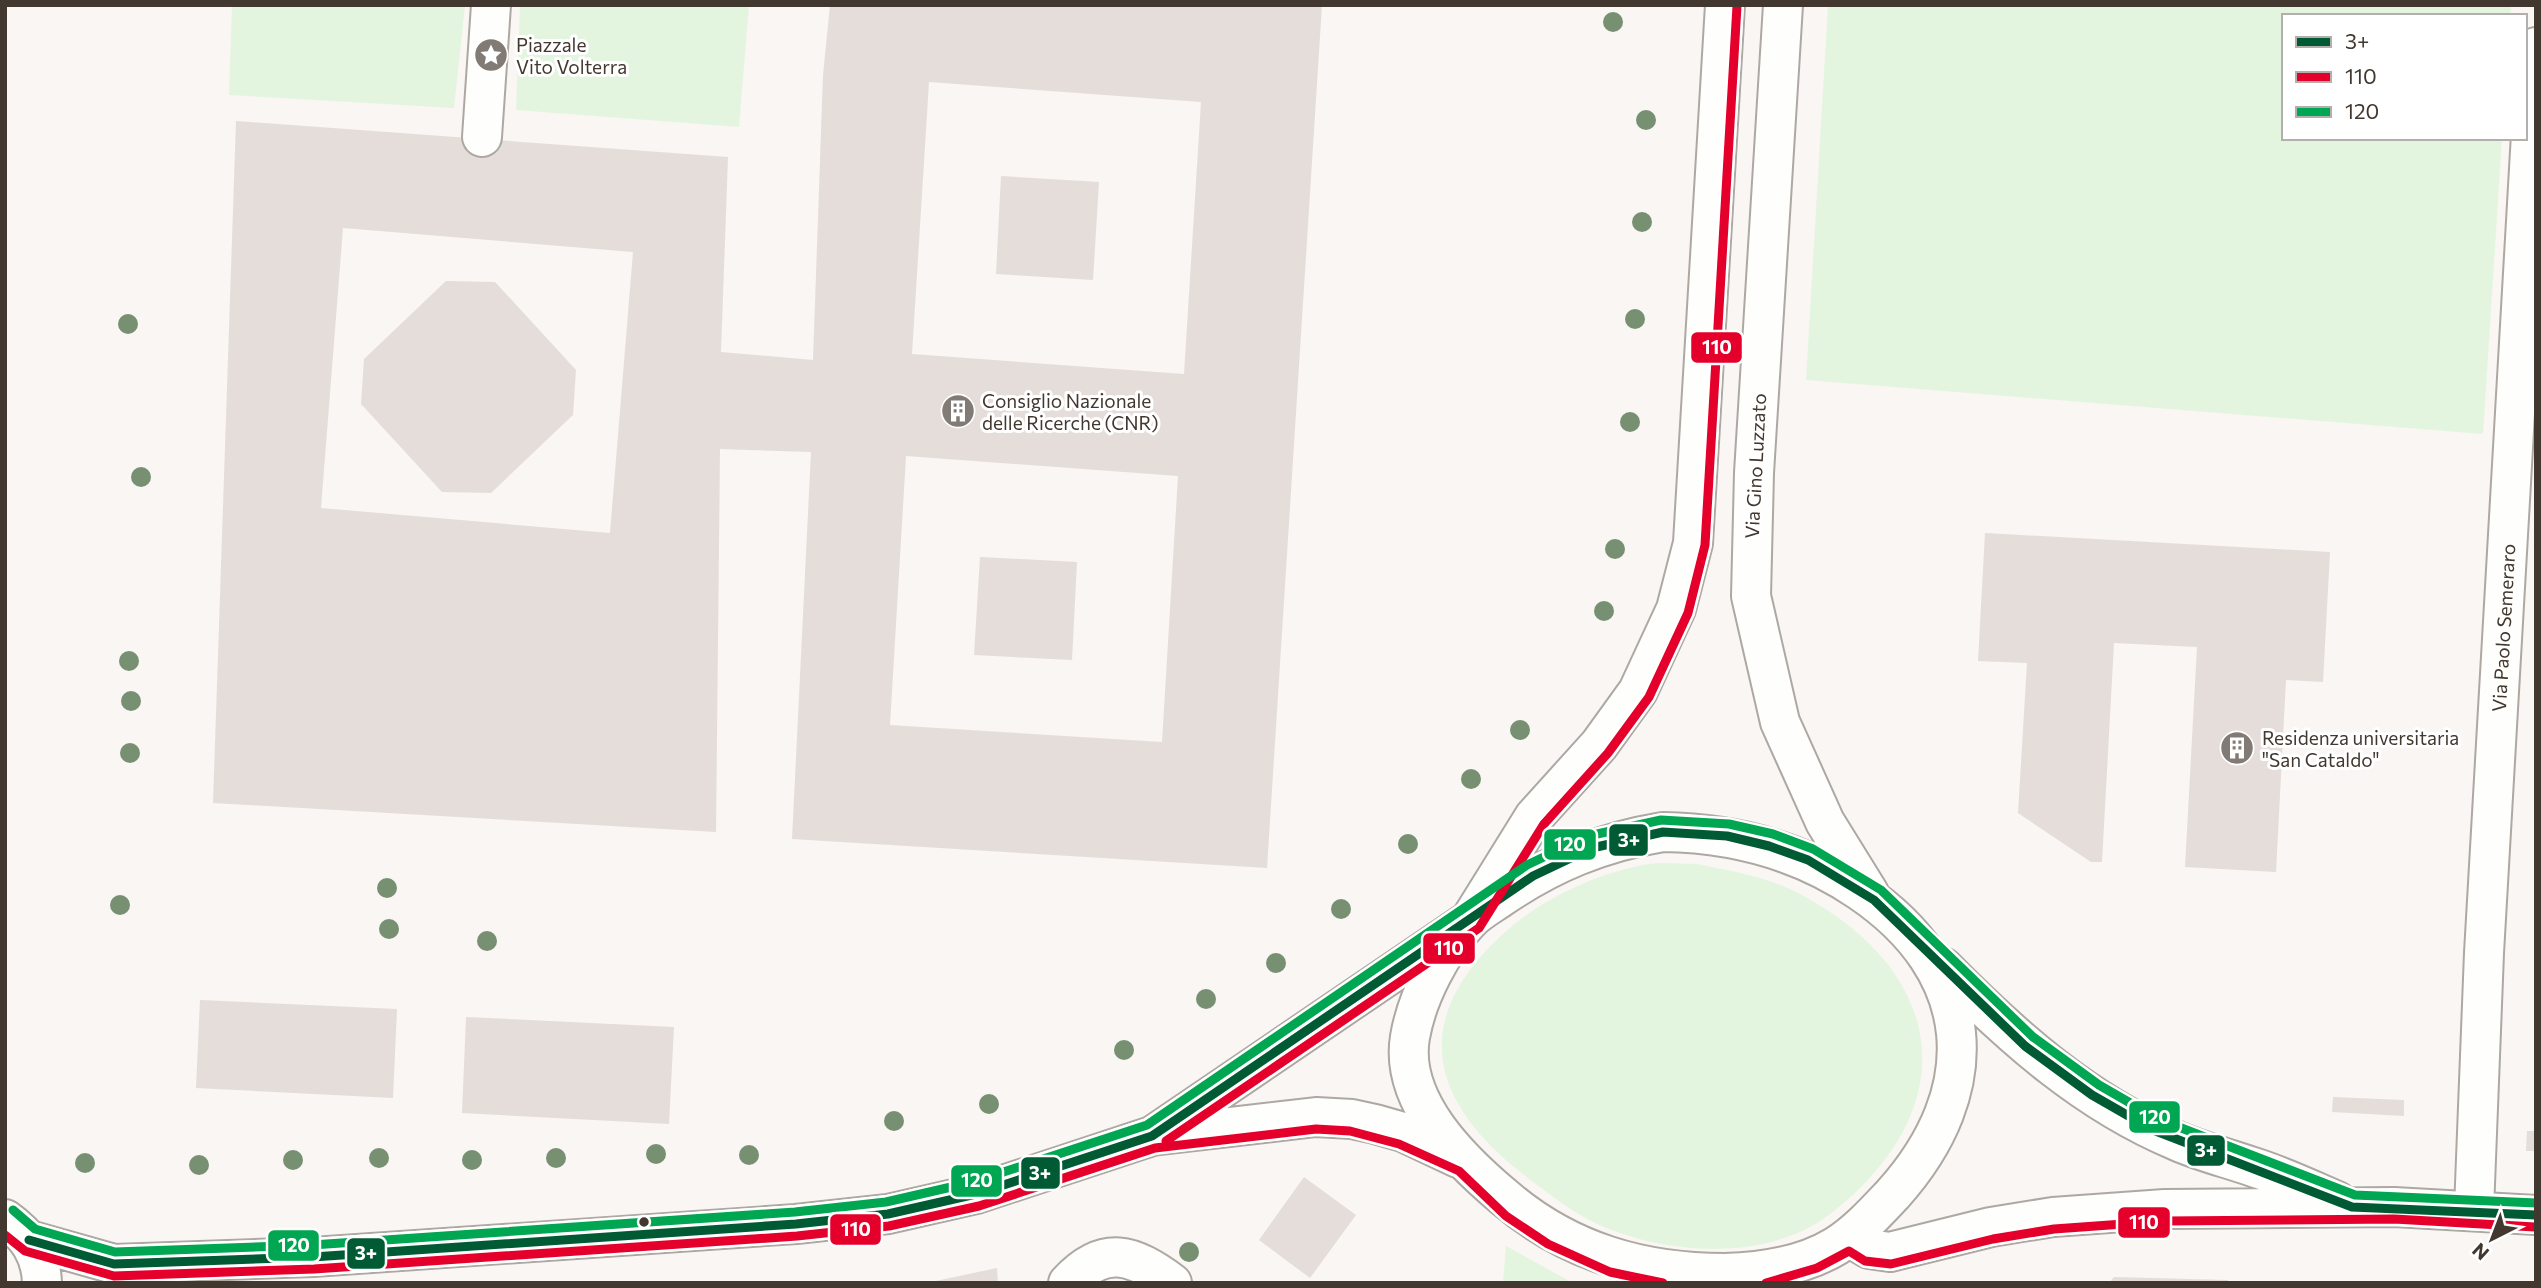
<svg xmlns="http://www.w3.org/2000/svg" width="2541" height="1288" font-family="Commissioner,sans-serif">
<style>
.green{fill:#e4f5df}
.building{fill:#e5ddd9;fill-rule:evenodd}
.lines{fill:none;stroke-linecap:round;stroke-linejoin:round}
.street-casing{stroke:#aea8a3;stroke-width:42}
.secondary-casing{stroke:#aea8a3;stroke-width:42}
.street{stroke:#fefefd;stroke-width:38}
.secondary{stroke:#fefefd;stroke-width:38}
.bus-1-casing{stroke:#fff;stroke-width:14}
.bus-2-casing{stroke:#fff;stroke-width:14}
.bus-3-casing{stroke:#fff;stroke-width:14}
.bus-1{stroke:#005b35;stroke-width:9}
.bus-2{stroke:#e4002b;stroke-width:9}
.bus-3{stroke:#00a651;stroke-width:9}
.tree{fill:#789072}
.bus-dot{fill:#42382f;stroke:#fff;stroke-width:2.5}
.labels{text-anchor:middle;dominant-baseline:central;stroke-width:6;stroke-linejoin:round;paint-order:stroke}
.poi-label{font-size:19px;fill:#42382f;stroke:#fff;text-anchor:start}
.street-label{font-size:19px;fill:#42382f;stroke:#fff}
.line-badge{stroke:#fff;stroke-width:2.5}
.badge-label{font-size:19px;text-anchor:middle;font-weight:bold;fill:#fff}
</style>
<rect width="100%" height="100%" fill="#f9f6f3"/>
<path class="green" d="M232 5H465L454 108 229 95Z
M520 5H749L739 127 516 110Z
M1828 5H2511L2510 16H2284V138H2502L2483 434 1806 380Z
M1697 864C1731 871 1769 877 1800 894 1946 972 1966 1105 1834 1211 1771 1263 1666 1256 1595 1223 1571 1211 1549 1194 1528 1178 1430 1104 1407 1021 1504 933 1542 899 1593 875 1643 865 1660 862 1679 864 1697 864Z
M1506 1246 1573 1283H1503Z"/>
<path class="building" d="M830 5H1322L1267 868 792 839 811 452 720 449 716 832 213 803 236 121 728 157 721 352 813 360 823 75ZM929 82 1201 102 1184 374 912 354ZM343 228 633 252 610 533 321 508ZM906 456 1178 476 1162 742 890 725Z
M1001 176 1099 182 1093 280 996 274Z
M446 281 495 282 576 370 573 415 491 493 442 492 361 404 364 359Z
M1985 533 2330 552 2323 682 2286 680 2276 872 2185 867 2197 647 2114 643 2102 862H2091L2018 813 2027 663 1978 661Z
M980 557 1077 562 1072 660 974 655Z
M200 1000 397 1009 393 1098 196 1088Z
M466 1017 674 1027 669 1124 462 1113Z
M2333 1097 2404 1100V1116L2332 1112Z
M2527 1131H2536V1151H2526Z
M1304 1177 1356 1215 1310 1278 1259 1240Z
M997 1268 998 1283H931V1282Z
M2114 1277 2228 1280V1283H2109Z"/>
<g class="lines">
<g class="street-casing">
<g id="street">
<path d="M482 137 491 5"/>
<path id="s1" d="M2474 1210 2484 953 2536 47"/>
<path d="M1068 1283C1104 1244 1133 1254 1172 1283"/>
</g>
</g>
<g class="secondary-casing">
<path id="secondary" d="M1783 5 1754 473 1751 596 1780 722 1825 822 1869 893
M1663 832C1735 833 1800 850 1860 891 1978 971 1987 1089 1893 1194 1876 1212 1858 1232 1836 1246 1803 1266 1763 1272 1725 1273 1642 1273 1568 1252 1504 1197 1460 1160 1399 1101 1410 1037 1417 997 1441 950 1469 921 1477 912 1490 905 1500 898 1551 863 1602 842 1663 832Z
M1943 967C2012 1037 2086 1103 2177 1141 2202 1152 2227 1158 2253 1167 2282 1176 2309 1189 2337 1201
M1155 1134 1470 920 1534 817 1599 745 1638 691 1676 609 1693 543 1725 5
M5 1219C28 1235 41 1254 42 1283
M1849 1237 1869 1249 1890 1252 1991 1227 2053 1217 2165 1209 2394 1207 2536 1215
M29 1240 114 1264 313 1257 796 1224 888 1214 976 1194 1152 1136 1316 1117 1352 1119 1375 1124 1403 1132 1458 1158"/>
</g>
<use href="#street" class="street"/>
<use href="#secondary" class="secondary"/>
<g class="bus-1-casing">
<path id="bus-1" d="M29 1240 114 1264 313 1257 796 1224 888 1214 976 1194 1152 1136 1533 876 1592 848 1663 832 1727 836 1769 846 1808 860 1874 900 2025 1046 2092 1095 2153 1130 2352 1207 2536 1215"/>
</g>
<g class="bus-2-casing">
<path id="bus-2" d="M1166 1141 1479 928 1544 824 1608 753 1649 697 1688 613 1705 545 1737 6
M5 1235 25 1251 114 1276 314 1269 797 1236 889 1226 979 1206 1155 1148 1316 1129 1350 1131 1399 1144 1459 1171 1506 1216 1548 1244 1610 1272 1663 1283
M1766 1283 1817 1268 1849 1251 1865 1261 1891 1264 1993 1239 2054 1229 2165 1221 2394 1219 2535 1227"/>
</g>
<g class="bus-3-casing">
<path id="bus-3" d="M13 1210 35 1229 115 1252 312 1245 795 1212 886 1202 973 1182 1147 1125 1527 865 1588 836 1661 820 1729 824 1773 834 1813 849 1881 890 2033 1037 2099 1085 2158 1119 2355 1195 2536 1203"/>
</g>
<use href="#bus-1" class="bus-1"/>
<use href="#bus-2" class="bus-2"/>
<use href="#bus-3" class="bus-3"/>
</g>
<g class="tree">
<circle cx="1613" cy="22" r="10"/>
<circle cx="1646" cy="120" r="10"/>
<circle cx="1642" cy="222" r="10"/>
<circle cx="1635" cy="319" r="10"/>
<circle cx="128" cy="324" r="10"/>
<circle cx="1630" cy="422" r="10"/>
<circle cx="141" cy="477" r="10"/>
<circle cx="1615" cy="549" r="10"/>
<circle cx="1604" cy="611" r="10"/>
<circle cx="129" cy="661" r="10"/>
<circle cx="131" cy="701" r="10"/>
<circle cx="1520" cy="730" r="10"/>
<circle cx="130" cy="753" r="10"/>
<circle cx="1471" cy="779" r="10"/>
<circle cx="1408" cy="844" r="10"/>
<circle cx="387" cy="888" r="10"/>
<circle cx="120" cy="905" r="10"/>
<circle cx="1341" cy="909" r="10"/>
<circle cx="389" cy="929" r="10"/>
<circle cx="487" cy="941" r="10"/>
<circle cx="1276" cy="963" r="10"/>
<circle cx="1206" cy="999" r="10"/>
<circle cx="1124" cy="1050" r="10"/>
<circle cx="989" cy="1104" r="10"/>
<circle cx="894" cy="1121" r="10"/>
<circle cx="656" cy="1154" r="10"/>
<circle cx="749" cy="1155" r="10"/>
<circle cx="379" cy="1158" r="10"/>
<circle cx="556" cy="1158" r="10"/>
<circle cx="293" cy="1160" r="10"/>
<circle cx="472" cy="1160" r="10"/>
<circle cx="85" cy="1163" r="10"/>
<circle cx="199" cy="1165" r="10"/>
<circle cx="1189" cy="1252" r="10"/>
</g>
<defs>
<g id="sight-disc" transform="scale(1.75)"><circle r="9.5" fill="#827a74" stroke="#fff"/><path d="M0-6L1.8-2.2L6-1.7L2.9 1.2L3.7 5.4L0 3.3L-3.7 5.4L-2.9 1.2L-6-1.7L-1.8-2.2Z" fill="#fff"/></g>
<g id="building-disc" transform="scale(1.75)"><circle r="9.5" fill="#827a74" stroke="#fff"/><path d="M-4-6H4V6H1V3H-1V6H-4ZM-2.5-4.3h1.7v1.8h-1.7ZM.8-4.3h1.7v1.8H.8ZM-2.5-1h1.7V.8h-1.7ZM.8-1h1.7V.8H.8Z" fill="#fff"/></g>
</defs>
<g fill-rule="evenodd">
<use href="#sight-disc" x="491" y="55"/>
<use href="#building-disc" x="958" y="411"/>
<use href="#building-disc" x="2237" y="748"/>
</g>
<circle class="bus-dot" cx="644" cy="1222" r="6"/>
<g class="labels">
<g class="poi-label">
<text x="516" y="44">Piazzale<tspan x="516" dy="22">Vito Volterra</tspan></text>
<text x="982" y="400">Consiglio Nazionale<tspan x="982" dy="22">delle Ricerche (CNR)</tspan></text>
<text x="2262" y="737">Residenza universitaria<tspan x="2262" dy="22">"San Cataldo"</tspan></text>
</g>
<g class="street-label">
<text transform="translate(1755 466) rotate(-87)">Via Gino Luzzato</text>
<text stroke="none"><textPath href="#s1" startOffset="583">Via Paolo Semeraro</textPath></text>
</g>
</g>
<g class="line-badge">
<rect x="1690" y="331" width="53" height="33" rx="7" fill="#e4002b"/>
<rect x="1608" y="823" width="41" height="34" rx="7" fill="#005b35"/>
<rect x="1543" y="828" width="54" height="33" rx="7" fill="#00a651"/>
<rect x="1422" y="932" width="54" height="33" rx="7" fill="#e4002b"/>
<rect x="2128" y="1100" width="53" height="34" rx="7" fill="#00a651"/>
<rect x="2186" y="1134" width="40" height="33" rx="7" fill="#005b35"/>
<rect x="1020" y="1156" width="41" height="34" rx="7" fill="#005b35"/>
<rect x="950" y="1164" width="53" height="34" rx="7" fill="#00a651"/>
<rect x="2117" y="1206" width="54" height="33" rx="7" fill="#e4002b"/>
<rect x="829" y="1213" width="53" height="33" rx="7" fill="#e4002b"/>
<rect x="267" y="1229" width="53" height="33" rx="7" fill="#00a651"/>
<rect x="346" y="1237" width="40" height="33" rx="7" fill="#005b35"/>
</g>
<g class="badge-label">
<text x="1717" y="354">110</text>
<text x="1629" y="847">3+</text>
<text x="1570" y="851">120</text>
<text x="1449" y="955">110</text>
<text x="2155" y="1124">120</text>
<text x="2206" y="1157">3+</text>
<text x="1040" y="1180">3+</text>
<text x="977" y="1187">120</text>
<text x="2144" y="1229">110</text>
<text x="856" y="1236">110</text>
<text x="294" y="1252">120</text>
<text x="366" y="1260">3+</text>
</g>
<rect width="2541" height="1288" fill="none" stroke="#42382f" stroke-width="14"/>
<rect x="2282" y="14" width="245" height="126" fill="#ffffff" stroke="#b3afac" stroke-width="2"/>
<rect x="2296" y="37" width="35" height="10" fill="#005b35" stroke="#b3afac" stroke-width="2"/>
<text x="2345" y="49" font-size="21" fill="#42382f">3+</text>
<rect x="2296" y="72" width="35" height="10" fill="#e4002b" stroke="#b3afac" stroke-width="2"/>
<text x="2345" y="84" font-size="21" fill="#42382f">110</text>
<rect x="2296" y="107" width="35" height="10" fill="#00a651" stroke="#b3afac" stroke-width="2"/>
<text x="2345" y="119" font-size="21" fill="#42382f">120</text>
<g transform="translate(2492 1239) rotate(222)" stroke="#ffffff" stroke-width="5" paint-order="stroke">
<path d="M0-5L12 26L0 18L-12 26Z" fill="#42382f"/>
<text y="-10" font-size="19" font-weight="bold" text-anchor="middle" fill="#42382f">N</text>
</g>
</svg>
